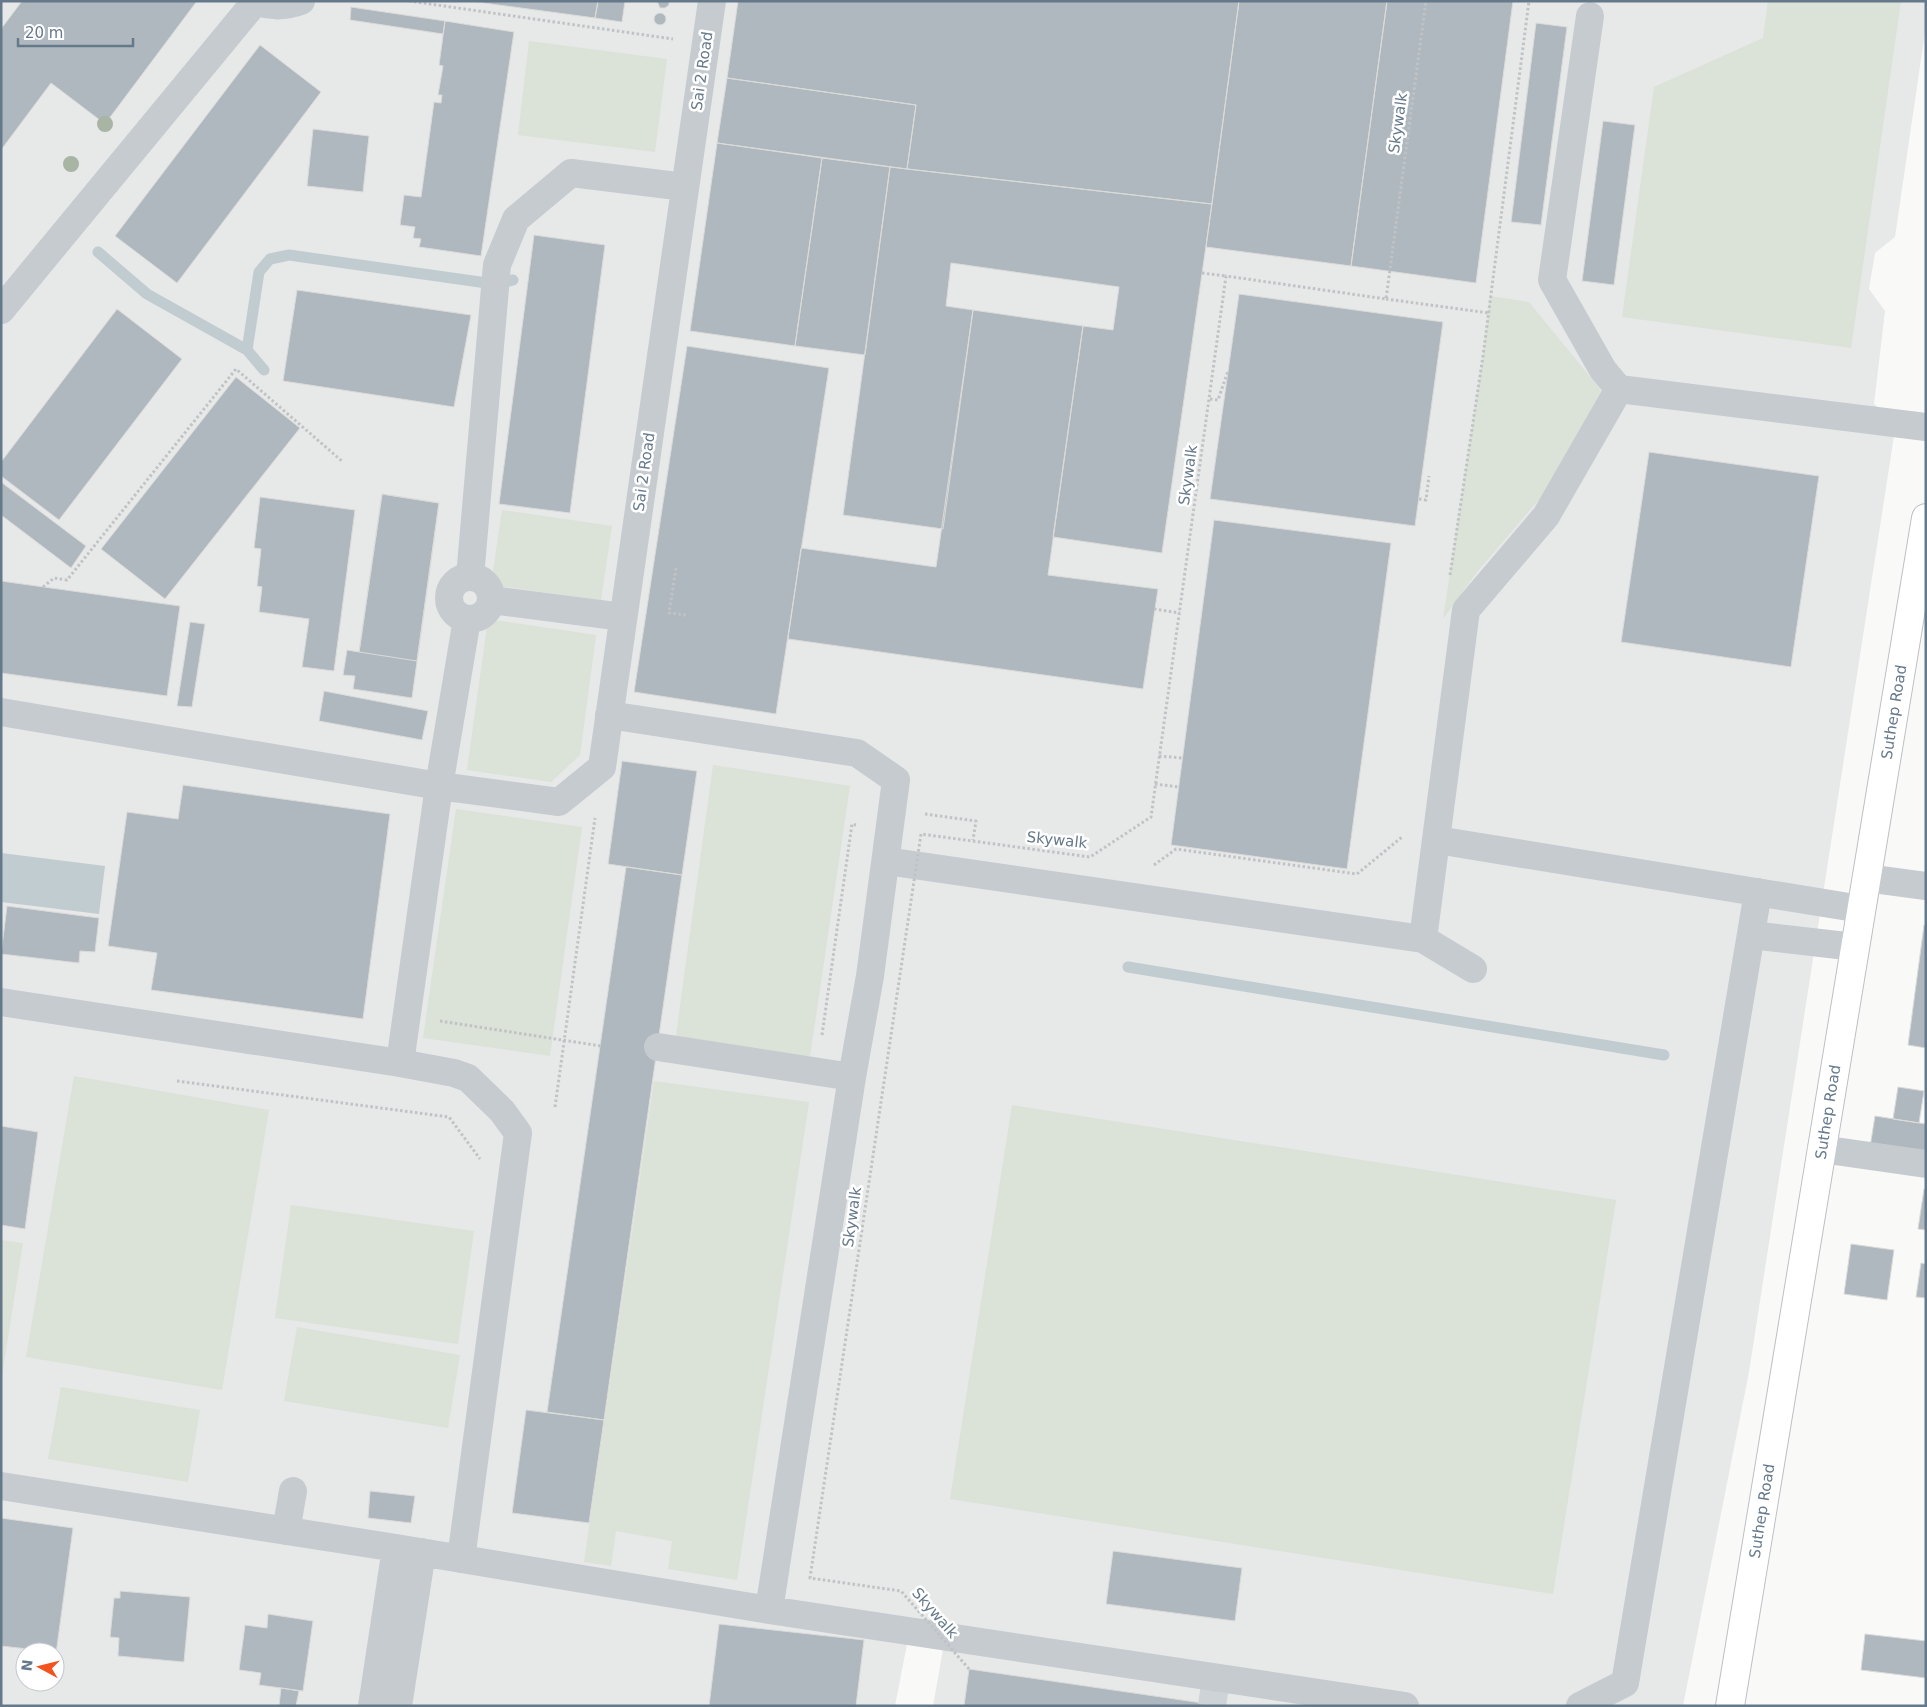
<svg xmlns="http://www.w3.org/2000/svg" width="1927" height="1707" font-family="'DejaVu Sans',sans-serif">
<style>
.built{fill:#e7e8e8;fill-rule:evenodd}
.green{fill:#dbe2d7}
.water{fill:#c1ccd1}
.lines{fill:none;stroke-linecap:round;stroke-linejoin:round}
.stream{stroke:#c1ccd1;stroke-width:11}
.building{fill:#afb8bf;stroke:#dbdbd9}
.minor-tunnel{stroke:#cdd3d7;stroke-width:28;stroke-dasharray:28 14;stroke-linecap:butt}
.major-casing{stroke:#bcc0c4;stroke-width:30}
.path{stroke:#c0c3c5;stroke-width:3;stroke-dasharray:2.5 2.5;stroke-linecap:butt}
.minor{stroke:#c6cbcf;stroke-width:28}
.major{stroke:#fff;stroke-width:28}
.path-bridge{stroke:#c0c3c5;stroke-width:3;stroke-dasharray:2.5 2.5;stroke-linecap:butt}
.tree{fill:#a8b4a4}
.labels{text-anchor:middle;dominant-baseline:central;stroke-width:5;stroke-linejoin:round;paint-order:stroke}
.street-label{font-size:15px;fill:#65798b;stroke:#fff}
</style>
<rect width="100%" height="100%" fill="#f9f9f7"/>
<path class="built" d="M1 1H1926V25L1895 237 1875 253 1869 289 1885 311 1874 404 1896 423 1749 1372 1683 1706H933L943 1649 907 1644 895 1706H1ZM25 1652H55V1682H25Z"/>
<path class="green" d="M1768 1H1901L1851 348 1622 317 1654 87 1763 38Z
M529 41 667 59 655 152 518 135Z
M1490 296 1529 302 1604 394 1591 439 1477 572 1443 619 1483 356Z
M502 510 612 526 601 600 491 585Z
M488 619 596 635 580 755 551 782 467 770Z
M713 765 850 786 809 1063 675 1043Z
M456 809 582 827 550 1056 423 1038Z
M74 1076 269 1110 222 1390 26 1357Z
M654 1081 809 1102 737 1580 668 1569 672 1541 616 1531 611 1566 584 1562Z
M1012 1105 1616 1200 1553 1594 950 1499Z
M291 1205 474 1231 458 1344 275 1318Z
M1 1240 23 1243 1 1382Z
M297 1327 460 1355 448 1428 284 1401Z
M61 1387 200 1410 188 1482 48 1459Z"/>
<path class="water" d="M1 853 105 866 99 914 1 902Z"/>
<g class="lines">
<path class="stream" d="M98 252 147 294 247 350 264 370
M247 350 259 272 270 259 289 255 494 284 513 280
M1128 967 1664 1055"/>
</g>
<path class="building" d="M22 1H197L105 124 51 83 1 150V29Z
M469 1H598L595 18Z
M598 1H625L622 22 595 18Z
M657 1H669V5L665 8H660Z
M738 1H1239L1212 204 907 169 916 105 727 78Z
M1239 1H1387L1351 266 1206 247Z
M1387 1H1513L1476 283 1351 266Z
M351 7 445 21 443 34 350 20Z
M654 19a6 6 0 1 1 12 0a6 6 0 1 1-12 0Z
M445 21 514 32 481 256 419 247 421 239 413 238 415 227 400 225 404 195 421 197 434 102 441 103 442 95H438L443 66 439 65Z
M1536 23 1567 27 1541 225 1511 222Z
M260 45 321 92 177 283 115 236Z
M727 78 916 105 907 169 717 143Z
M1603 121 1635 125 1614 285 1582 281Z
M313 129 369 136 363 192 307 186Z
M717 143 822 158 795 346 690 331Z
M822 158 890 167 865 355 795 346Z
M890 167 1212 204 1162 553 1053 537 1083 326 1113 330 1119 287 951 263 946 306 973 310 943 529 843 515Z
M534 235 605 245 570 513 499 504Z
M297 290 471 315 454 407 283 381Z
M1239 294 1443 322 1415 526 1210 499Z
M117 309 182 359 59 520 1 476V462Z
M973 310 1083 326 1048 575 1158 589 1143 689 788 639 801 548 936 567Z
M687 346 829 368 776 714 634 692Z
M236 377 300 428 165 599 101 549Z
M1649 452 1819 476 1791 667 1621 642Z
M1 482 86 546 71 568 1 515Z
M382 494 439 503 412 698 353 689 355 676 343 675 347 650 359 652Z
M382 494 439 503 417 661 359 652Z
M260 497 355 510 334 671 302 667 309 619 259 612 262 587 257 586 261 549 254 548Z
M1214 520 1391 543 1347 869 1171 845Z
M1 581 180 606 167 696 1 673Z
M190 622 205 624 192 707 177 706Z
M324 691 428 711 422 740 319 721Z
M622 761 697 771 682 875 608 864Z
M183 785 390 814 363 1019 151 990 157 953 108 946 127 812 178 819Z
M626 867 682 875 604 1420 547 1412Z
M7 906 99 918 95 952 80 951 79 963 1 954Z
M1924 925H1926V1048L1908 1045Z
M1898 1087 1924 1091 1919 1123 1893 1119Z
M1875 1116 1926 1124V1155L1870 1147Z
M1 1126 38 1132 25 1229 1 1225Z
M1924 1189H1926V1230L1918 1229Z
M1851 1244 1894 1250 1887 1300 1844 1294Z
M1921 1263 1926 1264V1298L1916 1297Z
M526 1410 604 1420 589 1523 512 1513Z
M370 1491 415 1496 411 1523 368 1518Z
M1 1518 73 1528 56 1654 55 1652 1 1646Z
M1113 1551 1242 1568 1235 1621 1106 1604Z
M120 1591 190 1597 184 1662 118 1656 119 1638 110 1637 114 1598H120Z
M268 1614 313 1621 303 1691 259 1685 261 1673 239 1670 245 1625 267 1628Z
M719 1624 864 1640 856 1706H709Z
M1865 1634 1926 1641V1678L1861 1670Z
M969 1669 1223 1706H964Z
M281 1688 299 1691 296 1706H279Z"/>
<g class="lines">
<path class="minor-tunnel" d="M1212 1706 1216 1678"/>
<g class="major-casing">
<path id="major" d="M1730 1706 1926 518"/>
</g>
<path class="path" d="M409 1 673 39
M1202 273 1226 276
M1386 299 1489 313
M1210 399 1218 400 1228 371
M1419 499 1426 500 1429 476
M676 568 669 613 686 615
M1450 575 1483 356 1529 1
M43 587 54 578 67 580 236 369 343 462
M1154 609 1180 613
M1159 756 1182 758
M1155 784 1179 787
M925 814 976 821 973 840
M1154 865 1176 849 1357 874 1402 837
M440 1021 601 1046
M822 1035 852 824 856 825
M177 1081 449 1117 480 1159
M555 1107 595 818"/>
<path class="minor" d="M254 1C270 7 285 7 301 1
M1590 16 1552 280 1603 370 1619 389 1926 427
M1 310 255 2
M470 577 497 265 516 219 571 173 685 187
M449 598a21 21 0 1 1 42 0a21 21 0 1 1-42 0Z
M491 600 623 617
M1 712 439 786 559 802 602 767 712 1
M609 715 857 753 896 780 870 976 852 1077 769 1610
M1437 840 1861 909
M886 861 1423 939 1466 610 1546 516 1619 389
M1866 878 1926 886
M1751 935 1855 947
M1423 939 1473 969
M1 1002 400 1063 454 1073 468 1078 502 1111 518 1133 461 1559
M658 1047 852 1077
M400 1063 439 786 467 619
M1821 1149 1926 1164
M1 1486 396 1548 769 1610 1405 1706
M286 1531 293 1491
M372 1706 396 1548
M398 1706 422 1552
M1580 1706 1625 1683 1758 892"/>
<use href="#major" class="major"/>
<path class="path-bridge" d="M969 1669 901 1591 810 1578 921 834 1090 857 1151 817 1226 276 1386 299 1426 1"/>
</g>
<g class="tree">
<circle cx="105" cy="124" r="8"/>
<circle cx="71" cy="164" r="8"/>
</g>
<g class="labels">
<g class="street-label">
<text transform="translate(702 71) rotate(-82)">Sai 2 Road</text>
<text transform="translate(1398 123) rotate(-82)">Skywalk</text>
<text transform="translate(644 472) rotate(-82)">Sai 2 Road</text>
<text transform="translate(1188 475) rotate(-82)">Skywalk</text>
<text transform="translate(1894 712) rotate(-81)">Suthep Road</text>
<text transform="translate(1057 840) rotate(6)">Skywalk</text>
<text transform="translate(1828 1112) rotate(-81)">Suthep Road</text>
<text transform="translate(852 1217) rotate(-82)">Skywalk</text>
<text transform="translate(1762 1511) rotate(-81)">Suthep Road</text>
<text transform="translate(935 1613) rotate(49)">Skywalk</text>
</g>
</g>
<rect width="1927" height="1707" fill="none" stroke="#65798b" stroke-width="5"/>
<g transform="translate(40 1667) rotate(277)"><circle r="24" fill="#ffffff" stroke="#c1c9d1"/>
<path d="M0-4L9 19L0 12L-9 19Z" fill="#f3531d"/>
<text y="-8" font-size="14" font-weight="bold" text-anchor="middle" fill="#65798b">N</text>
</g>
<path d="M18 38v8h115v-8" fill="none" stroke="#65798b" stroke-width="2.5"/>
<text x="25" y="38" font-size="15" fill="#65798b" stroke="#ffffff" stroke-width="4" paint-order="stroke">20 m</text>
</svg>
